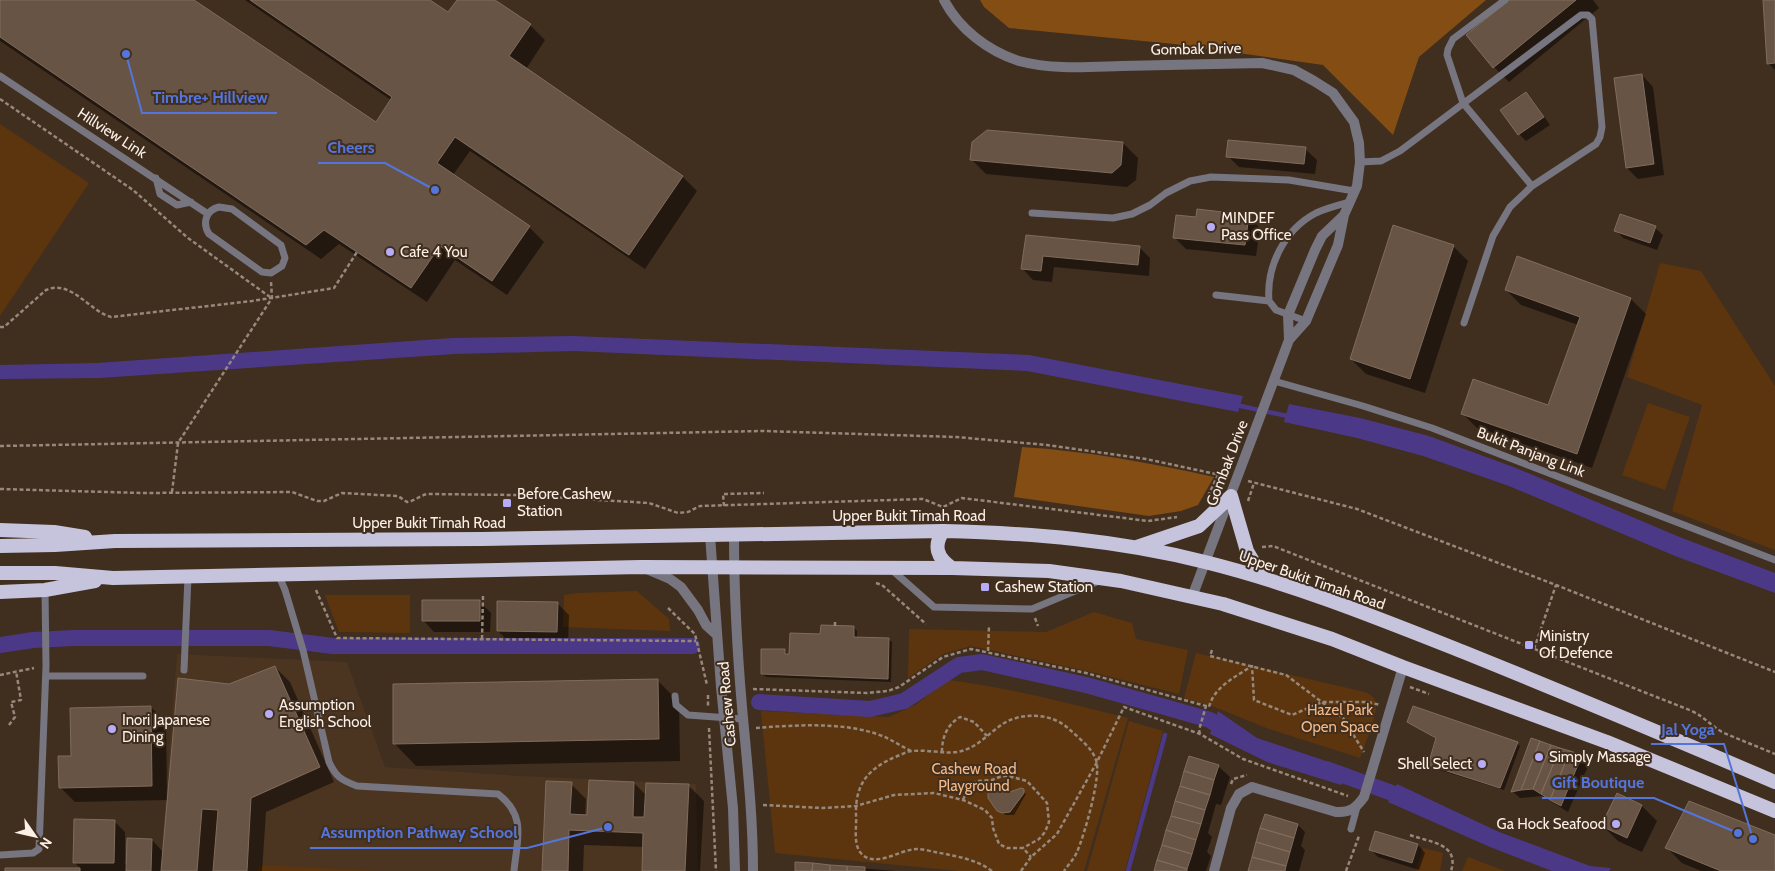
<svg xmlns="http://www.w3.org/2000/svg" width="1775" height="871" font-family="Cabin,sans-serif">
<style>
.built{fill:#4b3420}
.green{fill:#5c350f}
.forest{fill:#844d14}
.water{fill:#4b3988}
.shadow{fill:#0007}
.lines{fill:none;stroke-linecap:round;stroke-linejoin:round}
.stream{stroke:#4b3988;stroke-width:4.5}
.canal{stroke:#4b3988;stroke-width:16}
.building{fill:#685445;stroke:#806c5c}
.path{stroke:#97887c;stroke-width:2.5;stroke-dasharray:4 2.5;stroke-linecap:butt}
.service{stroke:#767580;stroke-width:7}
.minor{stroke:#767580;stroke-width:10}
.tertiary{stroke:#767580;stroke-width:10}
.trunk{stroke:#c6c4dc;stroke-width:14}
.poi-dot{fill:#b6acf8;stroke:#402e1f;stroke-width:2}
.labels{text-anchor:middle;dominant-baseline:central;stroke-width:4;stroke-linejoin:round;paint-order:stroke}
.street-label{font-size:15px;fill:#fbefe6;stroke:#402e1f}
.poi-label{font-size:15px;fill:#fbefe6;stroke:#402e1f;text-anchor:start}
.park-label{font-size:15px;fill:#f4b988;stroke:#402e1f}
.leader{fill:none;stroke:#5476dc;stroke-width:2}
.callout-dot{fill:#5476dc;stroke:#402e1f;stroke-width:2}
.callout-label{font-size:16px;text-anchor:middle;font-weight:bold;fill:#5476dc;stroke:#402e1f;stroke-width:4;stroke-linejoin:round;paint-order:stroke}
</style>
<rect width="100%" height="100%" fill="#402e1f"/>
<path class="built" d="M177 654 347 662 385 767 521 776 696 784 698 871H160Z"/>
<path class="green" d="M0 124 89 183 0 316Z
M1660 263 1701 271 1775 386V550L1672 511 1702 405 1627 377Z
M1648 403 1690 417 1665 490 1622 475Z
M637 591 669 619 670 631 563 627 564 595 579 593Z
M325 595H410V633L339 632Z
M1094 612 1132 623 1136 639 1188 650 1179 694 1091 672 971 646 943 654 908 678 909 629 1046 632Z
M1196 653 1365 692C1371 695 1375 697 1376 703 1378 714 1364 746 1360 758L1269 729 1212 706 1184 698Z
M949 680C1010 688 1069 703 1128 718L1084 871H958L775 853 761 711 889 717 917 704 941 684Z
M1129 721 1163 731 1125 871H1087Z
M1423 848 1443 853 1440 871H1416Z
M1468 857 1505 871H1462Z
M258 865 378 871H257Z"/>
<path class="forest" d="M980 0H1486L1419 57 1393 135 1323 65 1174 44 1009 28 984 7Z
M1022 447C1087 451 1151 463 1214 477L1198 505 1181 511 1149 516 1014 497Z"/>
<path class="water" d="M574 336 1029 355 1243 396 1238 412 1027 371 574 351 455 354 99 378 0 379V365L97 363 453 338Z
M1289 404 1360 418 1429 436 1516 468 1682 538 1775 573V593L1675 556 1509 486 1423 456 1357 438 1284 422Z
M1218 711 1257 738 1350 769 1341 785 1267 762 1210 734Z
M1397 784 1499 832 1590 866 1611 868 1609 871H1552L1490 847 1388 802Z"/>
<path class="shadow" d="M0 0H192L376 123 391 100 245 0H428L449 14 459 0H492L530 25 545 40 526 69 682 176 697 191 645 269 470 151 453 175 529 227 544 242 507 295 455 260 427 302 339 244 321 259 0 41Z
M1511 0H1593L1599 8 1509 82 1494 67Z
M1764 0H1775V70L1768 63Z
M1642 75 1653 87 1664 175 1638 179 1627 168Z
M1526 93 1533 101 1550 125 1526 141 1519 134Z
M987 131 1123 143 1138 158 1136 180 1127 187 986 174 971 159Z
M1305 149 1317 160 1315 174 1239 167 1228 156Z
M1249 217 1260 228 1256 256 1186 249 1174 237 1197 218Z
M1655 228 1663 235 1657 250 1623 238 1616 230Z
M1027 236 1139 247 1150 258 1149 276 1054 267 1052 282 1033 280 1022 268Z
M1453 246 1468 261 1425 393 1366 374 1351 359Z
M1518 257 1631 299 1646 314 1592 468 1477 428 1462 413 1549 407 1578 325 1521 305 1506 290Z
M480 602 491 613 490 632H434L423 620Z
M558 604 569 615 568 643 509 642 498 631Z
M854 627 857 631V638L888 639 892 642 891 682 766 677 762 674 785 650 788 655 821 635Z
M275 667 290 682 334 782 266 812 262 871H7V870L81 869 75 863 114 821 125 832V864H127L152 840 164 853 229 685Z
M657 680 679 702 680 761 416 766 395 744Z
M151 707 166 722 167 800 75 802 60 787 72 757Z
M1409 722 1517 743 1520 746 1504 790 1433 768 1430 764 1437 739Z
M1581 756 1589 764 1568 812 1542 796 1520 798 1512 791Z
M1218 766 1230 777 1221 805 1216 804 1208 833 1212 837 1207 852 1211 856 1206 871H1155Z
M634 783 646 795 689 786 704 801 700 871H643L644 847 584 845 583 871H543L571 784 586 799 585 818Z
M1006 787 1011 793 1021 789 1026 794 1014 815H1006L998 810Z
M1642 806 1657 821 1642 852 1618 841 1603 826Z
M1266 815 1298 825 1305 832 1301 846 1305 850 1299 871H1249Z
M1376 832 1418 845 1425 853 1419 870 1378 857 1371 850Z
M1775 836V871H1701L1682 863 1667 848Z
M796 863 896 871H796Z"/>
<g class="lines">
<path class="stream" d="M1236 405 1292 417
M1128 871 1165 735"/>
<path class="canal" d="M0 645 33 640 74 638H269L333 646H692
M759 702 870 709 904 701 959 665 982 662 1086 685 1172 709 1210 720 1233 735
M1326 769 1392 793 1413 802"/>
</g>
<path class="building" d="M0 0H194L376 122 392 97 250 0H430L448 12 457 0H495L531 24 509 56 683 176 629 255 455 137 437 163 530 226 492 281 440 246 411 288 324 230 306 245 0 37Z
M1509 0H1576L1493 68 1466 35Z
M1763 0H1775V63L1767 64Z
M1642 74 1654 164 1626 168 1614 78Z
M1526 92 1544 117 1518 135 1500 110Z
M987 130 1123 142 1121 165 1112 173 970 160 972 142Z
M1228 140 1306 147 1304 164 1226 157Z
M1197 209 1249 215 1245 245 1173 238 1176 215 1196 217Z
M1620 214 1656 226 1650 243 1614 231Z
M1393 225 1454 245 1410 379 1350 359Z
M1026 235 1140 246 1138 265 1043 256 1041 271 1021 269Z
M1517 256 1631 298 1577 454 1461 414 1473 379 1548 405 1580 317 1505 290Z
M422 600H480V621H422Z
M497 601 558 602 557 632 497 631Z
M821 625 854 626V637L889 638 888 679 761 674V649H785V654H789L790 633 820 634Z
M275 666 320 767 251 798 247 871H213L218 810 202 809 197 871H161L178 678 229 684Z
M658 679 659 739 393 744V684Z
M151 706 152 786 59 788 58 756H71L70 708Z
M1413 706 1518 742 1500 788 1428 765 1436 738 1407 722Z
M1531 738 1540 741 1521 790 1511 792Z
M1540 741 1551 745 1533 789 1521 790Z
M1551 745 1560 748 1541 794 1533 789Z
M1560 748 1570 751 1550 800 1541 794Z
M1570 751 1582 755 1561 806 1550 800Z
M1189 756 1219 765 1214 780 1184 771Z
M1184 771 1214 780 1210 795 1180 786Z
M589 780 634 782 633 817H644L646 783 689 784 685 871H642L643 833 569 830 568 871H542L546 781 572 782 570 814 587 815Z
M1002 784 1007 786 1010 792 1021 788 1024 789V793L1010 812 1002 813 997 811 988 798V793L991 788Z
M1180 786 1210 795 1205 810 1175 801Z
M1617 793 1642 805 1627 838 1601 826Z
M1175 801 1205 810 1201 824 1171 816Z
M1689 801 1775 835V871H1721L1665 848Z
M1265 814 1298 824 1294 838 1260 828Z
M1171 816 1201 824 1196 840 1166 830Z
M74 819 115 820 114 863H73Z
M1260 828 1294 838 1290 852 1256 842Z
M1166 830 1196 840 1192 854 1162 845Z
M1375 831 1418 844 1412 863 1369 850Z
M127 838 152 839 151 871H126Z
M1256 842 1290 852 1286 866 1252 857Z
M1162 845 1192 854 1187 869 1157 860Z
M1252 857 1286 866 1285 871H1248Z
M1157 860 1187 869V871H1154Z
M795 862 813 863 812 871H795Z
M813 863 830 865V871H812Z
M830 865 847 866V871H830Z
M847 866 865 867V871H847Z
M5 868H80V871H5Z"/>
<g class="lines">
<path class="path" d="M0 99 133 190 188 238 270 297
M0 327H4L46 290C71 279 89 311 111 317L252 301 334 288 357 252
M0 446 763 431 956 437 1047 445 1146 459 1225 476
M1248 481 1357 509 1556 585 1775 672
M0 489 142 493 292 492 317 501H324L342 493 398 496 407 502C416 501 421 494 429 494L516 495 649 503 678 513 688 512 700 506 923 499 943 507 962 498 1148 521 1177 517
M172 492 178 443 272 298 271 282
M1208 496 1218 475
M1248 501 1254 483
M724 506 723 494 764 493
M1262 547 1273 546 1692 711C1706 718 1711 726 1724 733L1775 754
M876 583 882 585 926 624
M316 590 337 638 696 641
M668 608 695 634 707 685
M1035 618 1038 626
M835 626V622
M482 639 483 596
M1534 649 1556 585
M1212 650 1210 656 1286 675 1343 718 1364 752
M988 651 989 626
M0 675 34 668
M1410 687 1429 694
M753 689 867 693 888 691 899 687 943 657 971 649 1086 673 1206 706
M708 695V707
M9 725 15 717 11 702 21 700 16 671
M709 728 716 871
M756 728C796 725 850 721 887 738 895 742 903 747 911 751
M1200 734 1199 730 1206 706 1209 707C1214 687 1235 677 1252 666L1254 700 1292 715 1322 702H1368L1380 705
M942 752C942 737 947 725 960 717L974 722 987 736
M1231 784 1233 779 1247 775
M963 800 970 784 977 781 992 780 1002 776H1008L1027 781 1047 803 1049 822 1045 832 1039 839 1023 848
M763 805 822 808 856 806 894 795 934 793 963 800 985 810 992 818 993 828 999 844 1007 848H1023L1031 857
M1410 835C1428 842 1460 843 1451 871
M992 871C976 859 955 856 935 852 930 851 923 849 917 849 900 849 874 870 860 852 853 842 857 826 856 815 855 784 868 769 895 757 901 755 907 751 913 751 930 749 949 756 965 750 985 743 996 723 1016 718 1034 713 1055 716 1069 729 1079 738 1092 748 1096 760 1102 775 1084 836 1077 852 1074 859 1068 865 1064 871
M1021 871 1031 857 1057 834 1097 762 1124 707 1200 734 1243 759 1348 796
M1346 871 1359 836"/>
<path class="service" d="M1505 0 1453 39 1448 49 1447 55 1463 103 1532 186
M0 76 208 214
M1360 162 1381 161 1400 151 1581 15H1588L1592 19 1602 127 1600 137 1596 144 1532 186 1510 207 1493 236 1464 323
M156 178 160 194 177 205 191 202
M219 207 232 209 281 245 285 258 282 266 271 273 262 272 209 234C202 223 206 210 219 207Z
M1032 213 1113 218 1132 214 1150 205 1166 193 1190 181 1211 177 1289 180 1354 191
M1216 295 1269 301 1276 310 1306 321
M1269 301C1266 266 1285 229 1316 213 1327 208 1339 205 1350 202
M1274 381 1363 406 1432 428 1775 560
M892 570 934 607 1032 609 1099 581
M279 576 285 590 303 650 329 762C336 777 341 780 357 786L498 794C527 816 517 839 514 871
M184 670 188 577
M46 676H143
M675 696 676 705 688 715 743 719
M1351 829 1357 807
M0 855 33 853 39 849 46 666 45 590"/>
<path class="minor" d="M944 0C959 29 988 51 1019 61 1052 70 1088 67 1121 66 1168 65 1215 64 1262 63L1294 70 1314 81 1333 93 1354 122 1359 143 1360 162 1357 186 1344 215 1338 245 1306 321 1289 340 1192 597
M1289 340 1288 315 1315 250 1322 236 1344 215
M1214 871 1231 808 1239 794 1252 787 1336 812C1350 813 1356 808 1364 797L1403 667"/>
<path class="tertiary" d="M710 535 721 687 733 808 735 871
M734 535C734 592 737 649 742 707 747 762 753 816 753 871
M644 568 670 579 681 587 698 610 706 625 717 635"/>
<path class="trunk" d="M0 530 54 532 85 537
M943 531C933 546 937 558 952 568
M0 546 55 545 115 541 482 539 943 531C1031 533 1119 540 1205 562 1294 584 1380 619 1466 653 1570 695 1672 738 1775 782
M1137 547 1199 526 1231 496 1247 551 1263 578
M0 573H55L113 578 641 567 952 568 1049 571 1121 581 1223 604 1332 639 1403 667 1607 742 1775 811
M0 592 45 590 95 581"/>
</g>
<g class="poi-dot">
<circle cx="1211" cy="227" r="5"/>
<circle cx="390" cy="252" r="5"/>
<rect x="502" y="498" width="10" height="10" rx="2.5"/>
<rect x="980" y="582" width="10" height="10" rx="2.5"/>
<rect x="1524" y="640" width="10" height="10" rx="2.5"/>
<circle cx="269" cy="714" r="5"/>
<circle cx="112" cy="729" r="5"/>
<circle cx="1539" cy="757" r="5"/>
<circle cx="1482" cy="764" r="5"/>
<circle cx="1616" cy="824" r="5"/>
</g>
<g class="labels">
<g class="street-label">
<text transform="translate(1196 49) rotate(-1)">Gombak Drive</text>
<text transform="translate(112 133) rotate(33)">Hillview Link</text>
<text transform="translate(1531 452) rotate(21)">Bukit Panjang Link</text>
<text transform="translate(1227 463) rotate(-69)">Gombak Drive</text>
<text x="909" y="516">Upper Bukit Timah Road</text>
<text x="429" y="523">Upper Bukit Timah Road</text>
<text transform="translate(1312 580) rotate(19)">Upper Bukit Timah Road</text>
<text transform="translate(727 704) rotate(-95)">Cashew Road</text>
</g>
<g class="poi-label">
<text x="1221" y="218">MINDEF<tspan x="1221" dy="17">Pass Office</tspan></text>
<text x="400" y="252">Cafe 4 You</text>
<text x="517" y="494">Before Cashew<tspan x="517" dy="17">Station</tspan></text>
<text x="995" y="587">Cashew Station</text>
<text x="1539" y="636">Ministry<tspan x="1539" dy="17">Of Defence</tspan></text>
<text x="279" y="705">Assumption<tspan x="279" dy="17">English School</tspan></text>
<text x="122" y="720">Inori Japanese<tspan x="122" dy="17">Dining</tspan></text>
<text x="1549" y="757">Simply Massage</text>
<text x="1472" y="764" text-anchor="end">Shell Select</text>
<text x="1606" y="824" text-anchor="end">Ga Hock Seafood</text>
</g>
<g class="park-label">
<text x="1340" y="710">Hazel Park<tspan x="1340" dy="17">Open Space</tspan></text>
<text x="974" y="769">Cashew Road<tspan x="974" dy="17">Playground</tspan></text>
</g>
</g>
<path class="leader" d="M126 54L142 113H277M435 190L385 163H318M1753 839L1724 744H1651M1738 833L1654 798H1542M608 827L527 848H310"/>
<g class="callout-dot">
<circle cx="126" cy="54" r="5"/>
<circle cx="435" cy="190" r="5"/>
<circle cx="1753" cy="839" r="5"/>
<circle cx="1738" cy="833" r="5"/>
<circle cx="608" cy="827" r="5"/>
</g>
<g class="callout-label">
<text x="210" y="103">Timbre+ Hillview</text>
<text x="351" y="153">Cheers</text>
<text x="1688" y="735">Jal Yoga</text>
<text x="1598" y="788">Gift Boutique</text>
<text x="419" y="838">Assumption Pathway School</text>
</g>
<g transform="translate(35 836) rotate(124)" stroke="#402e1f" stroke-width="4" paint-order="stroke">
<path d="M0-4L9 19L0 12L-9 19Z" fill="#fbefe6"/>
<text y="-8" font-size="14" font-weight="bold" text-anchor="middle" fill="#fbefe6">N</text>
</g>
</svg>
